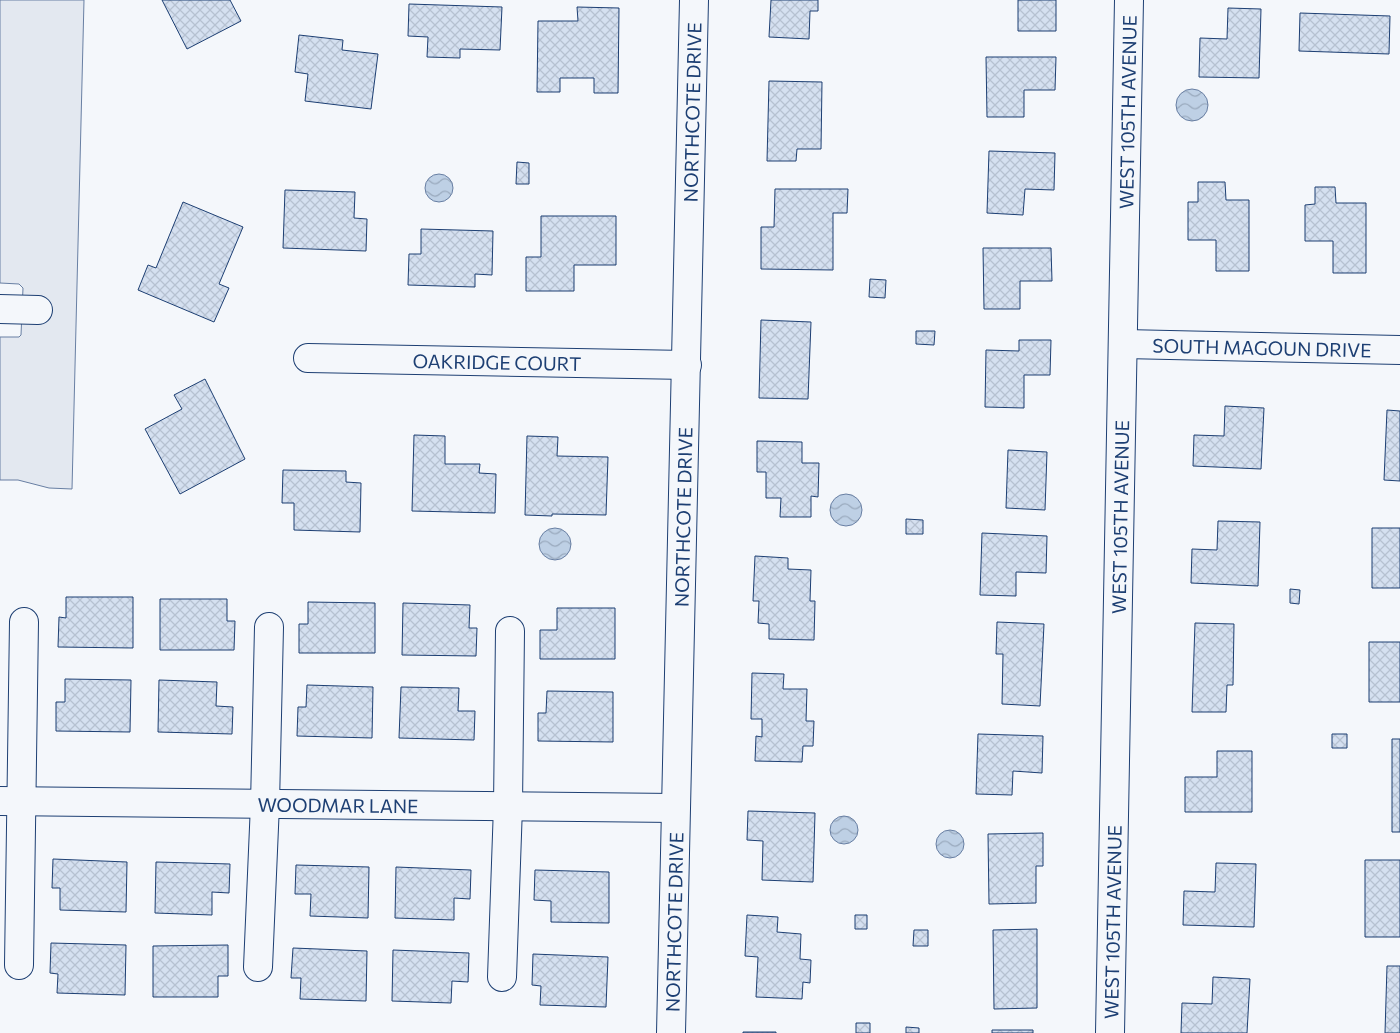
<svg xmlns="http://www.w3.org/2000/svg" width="1400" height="1033" font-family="Commissioner,sans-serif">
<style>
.parking{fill:#e3e8f0;stroke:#687fa3}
.water{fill:url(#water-waves);stroke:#687fa3}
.building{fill:url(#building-cross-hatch);stroke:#1d3f73}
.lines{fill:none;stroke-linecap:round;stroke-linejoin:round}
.minor-casing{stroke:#1d3f73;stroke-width:30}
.minor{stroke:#f4f7fb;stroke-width:28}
.labels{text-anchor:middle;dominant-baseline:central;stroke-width:4;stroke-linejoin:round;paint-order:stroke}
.street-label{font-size:19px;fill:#1d3f73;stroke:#f4f7fb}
</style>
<defs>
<pattern id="water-waves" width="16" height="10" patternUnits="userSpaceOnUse" patternTransform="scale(1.25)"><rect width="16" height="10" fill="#bed0e5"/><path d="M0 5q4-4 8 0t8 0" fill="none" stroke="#9aaabe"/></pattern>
<pattern id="building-cross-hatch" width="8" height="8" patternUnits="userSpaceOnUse" patternTransform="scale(1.25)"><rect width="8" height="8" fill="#d5e0f0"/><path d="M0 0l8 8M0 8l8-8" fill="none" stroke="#b6c1d1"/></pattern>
</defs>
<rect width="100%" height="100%" fill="#f4f7fb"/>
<path class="parking" d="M0 0H84L72 489 49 488 18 480H0V337H19L21 335 23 288 19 284 0 283Z"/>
<path class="water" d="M1176 105a16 16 0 1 1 32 0a16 16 0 1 1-32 0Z
M425 188a14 14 0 1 1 28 0a14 14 0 1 1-28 0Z
M830 510a16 16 0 1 1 32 0a16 16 0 1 1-32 0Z
M539 544a16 16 0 1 1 32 0a16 16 0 1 1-32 0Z
M830 830a14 14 0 1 1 28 0a14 14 0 1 1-28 0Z
M936 844a14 14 0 1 1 28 0a14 14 0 1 1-28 0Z"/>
<path class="building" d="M162 0H230L241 21 187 49Z
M771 0H818V11H810L809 39 769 37Z
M1018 0H1056V31H1018Z
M409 4 502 7 500 50 460 49V58L427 57 428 37 408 36Z
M577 7 619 8 618 93H594V78H560V92H537L538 21H578Z
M1228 8 1261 9 1259 78 1199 77 1200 38 1227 39Z
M1300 13 1390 16 1389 54 1299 51Z
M299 35 343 40 342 50 378 54 371 109 305 101 308 74 295 72Z
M986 57H1056L1055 90H1024V117H987Z
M769 81 822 82 821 149H797L796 161H767Z
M989 151 1055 153 1054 190 1025 189 1023 215 987 213Z
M517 162 529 163V184H516Z
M1198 182H1225L1226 200H1249V271H1216V240H1188V202H1198Z
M1315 187H1335L1336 203H1366V273H1333V241H1305V205L1315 204Z
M775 189H848L847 213H833V270L761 269V227H774Z
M285 190 355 192 354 218 367 219 366 251 283 248Z
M183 202 243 227 219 284 229 288 214 322 138 290 148 265 156 268Z
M541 216H616V265H574V291H526V257H541Z
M421 229 493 231 492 275 475 274V287L408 285 409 254H421Z
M983 248H1051L1052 281H1020V309H984Z
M870 279 886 280 885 298 869 297Z
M761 320 811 322 808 399 759 398Z
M916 331H935L934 345 916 344Z
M1019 340H1051L1050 375H1024V408L985 407 986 350 1019 351Z
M205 379 245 459 180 494 145 429 182 409 174 395Z
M1225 406 1264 408 1261 469 1193 466 1194 435 1224 436Z
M1387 410 1400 411V481L1384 480Z
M414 435 445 436V464H480L479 473 496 474 495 513 412 511Z
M527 436 558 437 557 456 608 457 606 515 552 514V516L525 515Z
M757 441 802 442V463H819L818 497 811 496V517H780L781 498H766V472H757Z
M1008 450 1047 452 1045 510 1006 508Z
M283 470 346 471V482L361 483 360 532 294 530V503H282Z
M906 519 923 520V534H906Z
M1218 521 1260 522 1258 586 1191 583 1192 549 1217 550Z
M1372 528H1400V588H1372Z
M982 533 1047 536 1046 573 1016 572V596L980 595Z
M755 556 788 558V569L811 570 810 601H815L814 640 769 639V624L758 623 759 601H753Z
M1290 589 1300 590 1299 604 1290 603Z
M66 597H133V648L58 647 59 617 66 618Z
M160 599H227V621H235L234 650H160Z
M308 602 375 603V653H299V624H308Z
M403 603 470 605 469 628H477L476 656 402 655Z
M557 608H615V659H540V630H557Z
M997 622 1044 624 1040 706 1002 704 1003 654H996Z
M1195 623 1234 624 1233 685H1227L1226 712H1192Z
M1369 642H1400V702H1369Z
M752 673 784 674 783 689H807L806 721H814L813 746H803L802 762 755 761 756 736 762 737V719H751Z
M65 679 131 680 130 732 56 731V702H65Z
M159 680 217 682 216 706 233 707 232 734 158 732Z
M307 685 373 687 372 738 297 736 298 707H306Z
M401 687 459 688 458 711H475L474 740 399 738Z
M547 691 613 692V742L538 741V713H546Z
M978 734 1043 736 1042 773 1013 771 1012 795 976 794Z
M1332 734H1347V748H1332Z
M1392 739H1400V832H1392Z
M1217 751H1252V812H1185V777H1217Z
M748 811 815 813 813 882 762 880 763 841 747 840Z
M1043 833V866H1036V903L989 904 988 834Z
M53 859 127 862 126 912 60 910V888H52Z
M1365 860H1400V937H1365Z
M156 862 230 864 229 893 212 892V915L155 913Z
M1216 863 1256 864 1254 927 1183 925 1184 891 1215 892Z
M296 865 369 867 368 918 310 916 311 894H295Z
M396 867 471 870 470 899 454 898V920L395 918Z
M535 870 609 872V923L551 922V901L534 900Z
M747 915 778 917 777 932 801 934 800 959 811 960 810 983 803 982 802 999 756 997 758 957 745 956Z
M855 915H867V929H855Z
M1037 929V1008L994 1009 993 930Z
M914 930H928V946H913Z
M51 943 126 945 125 995 57 993 58 974 50 973Z
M228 945V976H218V997H153V946Z
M293 948 367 951 366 1001 300 999 301 978H291Z
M393 950 469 953 468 982 452 981 451 1003 392 1001Z
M533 954 608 957 606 1007 540 1005 541 986 532 985Z
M1387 966H1400V1033H1385Z
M1213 977 1250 979 1247 1033H1181L1182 1003 1212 1004Z
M856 1023H870V1033H856Z
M906 1027 919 1028V1033H906Z
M992 1030H1033V1033H992Z
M743 1032H776V1033H743Z"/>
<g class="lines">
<g class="minor-casing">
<g id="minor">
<path d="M0 309 38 310"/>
<path id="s1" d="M1124 344 1400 350"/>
<path id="s2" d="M308 358 687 365"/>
<path id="s3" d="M0 801 675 808"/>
<path d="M19 965 24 622"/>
<path d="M258 967 265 804 269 627"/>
<path d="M502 977 508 806 510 631"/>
<path id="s4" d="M671 1033 694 0"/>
<path id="s5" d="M1110 1033 1129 0"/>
</g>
</g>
<use href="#minor" class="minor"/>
</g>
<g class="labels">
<g class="street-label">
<text stroke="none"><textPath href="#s4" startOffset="921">NORTHCOTE DRIVE</textPath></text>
<text stroke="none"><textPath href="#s5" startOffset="921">WEST 105TH AVENUE</textPath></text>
<text stroke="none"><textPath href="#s1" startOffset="138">SOUTH MAGOUN DRIVE</textPath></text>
<text stroke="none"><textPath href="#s2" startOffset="189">OAKRIDGE COURT</textPath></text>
<text stroke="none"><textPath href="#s4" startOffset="516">NORTHCOTE DRIVE</textPath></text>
<text stroke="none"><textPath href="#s5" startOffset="516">WEST 105TH AVENUE</textPath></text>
<text stroke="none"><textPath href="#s3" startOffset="338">WOODMAR LANE</textPath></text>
<text stroke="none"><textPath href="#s4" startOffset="111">NORTHCOTE DRIVE</textPath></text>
<text stroke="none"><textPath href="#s5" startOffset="111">WEST 105TH AVENUE</textPath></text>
</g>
</g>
</svg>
